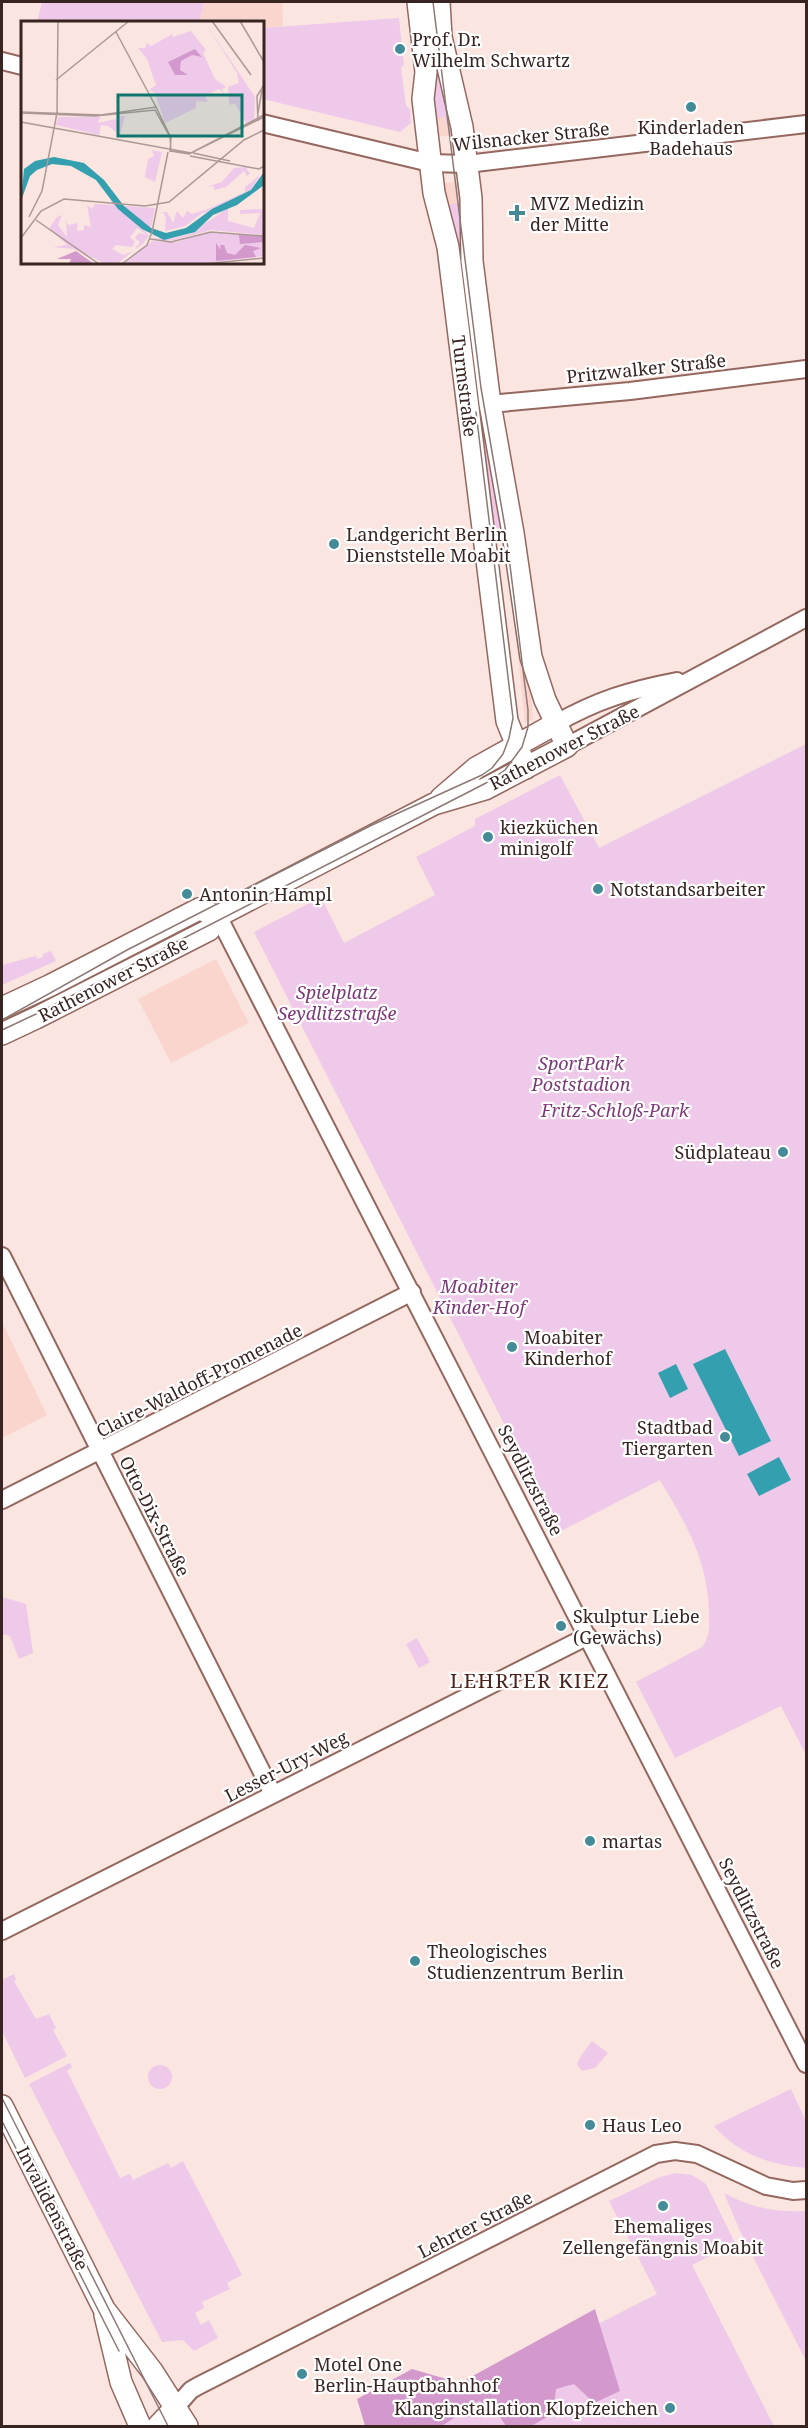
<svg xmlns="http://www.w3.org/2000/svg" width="808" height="2428" font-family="'Noto Serif',serif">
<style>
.built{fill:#f9d5ce}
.green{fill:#eec9e9}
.forest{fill:#d399cd}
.water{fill:#349faf}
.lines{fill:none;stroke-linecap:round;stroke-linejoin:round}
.minor-casing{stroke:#94675f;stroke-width:20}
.major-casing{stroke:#94675f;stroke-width:24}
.minor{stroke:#fff;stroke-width:16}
.major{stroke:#fff;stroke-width:21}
.tram{stroke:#8c7874;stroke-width:1.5}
.poi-dot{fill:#458b97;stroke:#fff;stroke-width:2}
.labels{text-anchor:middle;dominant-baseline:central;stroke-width:4.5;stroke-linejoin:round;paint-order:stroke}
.poi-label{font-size:18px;fill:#382521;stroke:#fff;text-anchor:start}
.street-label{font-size:18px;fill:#382521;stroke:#fff}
.park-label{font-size:18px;font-style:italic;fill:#7d3979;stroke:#fff}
.neighbourhood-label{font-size:20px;letter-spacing:1.5px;fill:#49231d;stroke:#fff}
.inset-road{fill:none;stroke:#ac9894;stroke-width:1.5}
.view{fill:#0f766e;fill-opacity:0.15;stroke:#0f766e;stroke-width:3}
.inset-edge{fill:none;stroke:#382521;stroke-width:3}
</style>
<rect width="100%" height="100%" fill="#fae5e1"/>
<path class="built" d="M204 2H282L283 26 263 28 262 22H199Z
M434 98 452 122 453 136H437L432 99Z
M460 182 465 220 446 205 444 183Z
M508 527 532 703 533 719 525 723 511 589 501 528Z
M216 959 249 1023 171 1063 138 999Z
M2 1322 47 1415 2 1438Z"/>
<path class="green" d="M42 2H204L199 22H37Z
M421 2H437L458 122 446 123 445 116 436 118 434 99H432Z
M399 18 404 66 401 67 406 106 410 109 411 123 400 132 263 99V28Z
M461 203 508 527 494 529 446 205Z
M806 744V1755L781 1706 675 1758 636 1682 702 1647C711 1636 709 1624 709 1611 707 1558 686 1524 660 1480L559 1532 254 932 321 897 344 943 435 895 416 857 475 826V819L560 775 599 848Z
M179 928 183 935 46 1005 45 1002Z
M51 951 56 961 2 985V965L36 956 37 959 43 957V954Z
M2 1597 26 1604 33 1653 19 1659 10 1636 2 1634Z
M417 1638 430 1662 419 1668 406 1644Z
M14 1974 16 1980 14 1981 36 2019 49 2014 56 2028 53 2030 67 2056 25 2078 2 2031V1980Z
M592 2041 608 2053 595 2068 582 2071 577 2064 581 2056Z
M70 2063 72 2067 67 2071 120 2178 130 2174 133 2180 168 2163 171 2168 183 2161 242 2275 227 2283 230 2289 202 2302 204 2308 195 2313 201 2325 209 2320 218 2338 194 2351 183 2340 162 2342 29 2084Z
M148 2077a12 12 0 1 1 24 0a12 12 0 1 1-24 0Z
M791 2089 806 2121V2168C770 2165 738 2154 714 2126Z
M676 2173 692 2175 706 2184 735 2243 692 2265 774 2426H397L657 2294 609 2201 660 2177Z
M724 2193C753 2208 773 2212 806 2211V2361L740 2231Z"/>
<path class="forest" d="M595 2309 620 2391 594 2403 574 2384 556 2389 553 2414 531 2426H506L498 2414 479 2401 442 2426H365L357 2399 412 2369 460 2383Z"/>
<path class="water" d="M725 1349 771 1441 739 1456 693 1364Z
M676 1364 688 1389 670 1398 658 1373Z
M779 1457 791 1480 759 1496 747 1474Z"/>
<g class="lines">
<g class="minor-casing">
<path id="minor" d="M2 61 22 66
M262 123 430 163 467 164 806 124
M490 404 630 391 806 369
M555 724C597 700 630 690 677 681
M567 746 806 618
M218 916 806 2064
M2 1256 273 1794
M2 1500 412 1292
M2 1931 588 1636
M175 2408 191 2390 198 2386 656 2154 675 2151 697 2154 766 2186 793 2191 806 2190"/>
</g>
<g class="major-casing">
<path id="major" d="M418 2 426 72 423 99 434 193 448 247 507 721 526 768
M441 798 476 768 555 724
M2 1008 51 985 199 909 218 916
M2 1034 36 1018 209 930 218 916 434 804 485 789 567 746 545 700 531 657 513 533 490 404 472 261 471 198 462 127 441 37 439 2
M2 2106 104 2309 152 2371 187 2426
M105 2315 121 2382 140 2426
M158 2426 175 2408"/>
</g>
<use href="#minor" class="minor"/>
<use href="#major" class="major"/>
<path class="tram" d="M2 1020 127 950 372 825 482 775 492 768 503 754 509 738 513 718 476 412
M2 1030 36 1014 486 783 505 770 522 747 528 727V710L506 533 481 388 433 2
M2 2098 168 2426
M2 2121 119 2351"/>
</g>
<g class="poi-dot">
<circle cx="400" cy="49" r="6"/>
<circle cx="691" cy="107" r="6"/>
<path d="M514 204h6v6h6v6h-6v6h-6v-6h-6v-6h6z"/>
<circle cx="334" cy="544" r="6"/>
<circle cx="488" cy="837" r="6"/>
<circle cx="598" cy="889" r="6"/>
<circle cx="187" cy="894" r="6"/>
<circle cx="783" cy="1152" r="6"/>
<circle cx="512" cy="1347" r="6"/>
<circle cx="725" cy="1437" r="6"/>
<circle cx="561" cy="1626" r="6"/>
<circle cx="590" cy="1841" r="6"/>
<circle cx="415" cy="1961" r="6"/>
<circle cx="590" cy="2125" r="6"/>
<circle cx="663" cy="2206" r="6"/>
<circle cx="302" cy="2374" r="6"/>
<circle cx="670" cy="2408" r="6"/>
</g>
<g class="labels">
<g class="poi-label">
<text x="412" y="39">Prof. Dr.<tspan x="412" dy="21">Wilhelm Schwartz</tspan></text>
<text x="691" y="127" text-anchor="middle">Kinderladen<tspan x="691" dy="21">Badehaus</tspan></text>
<text x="530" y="203">MVZ Medizin<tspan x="530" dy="21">der Mitte</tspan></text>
<text x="346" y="534">Landgericht Berlin<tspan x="346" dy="21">Dienststelle Moabit</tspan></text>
<text x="500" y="827">kiezküchen<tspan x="500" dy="21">minigolf</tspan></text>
<text x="610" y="889">Notstandsarbeiter</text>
<text x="199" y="894">Antonin Hampl</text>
<text x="771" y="1152" text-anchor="end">Südplateau</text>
<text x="524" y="1337">Moabiter<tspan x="524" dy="21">Kinderhof</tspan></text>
<text x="713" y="1427" text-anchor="end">Stadtbad<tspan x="713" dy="21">Tiergarten</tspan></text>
<text x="573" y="1616">Skulptur Liebe<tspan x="573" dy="21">(Gewächs)</tspan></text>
<text x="602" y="1841">martas</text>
<text x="427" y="1951">Theologisches<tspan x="427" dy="21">Studienzentrum Berlin</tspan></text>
<text x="602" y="2125">Haus Leo</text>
<text x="663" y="2226" text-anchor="middle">Ehemaliges<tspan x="663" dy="21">Zellengefängnis Moabit</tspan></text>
<text x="314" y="2364">Motel One<tspan x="314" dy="21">Berlin-Hauptbahnhof</tspan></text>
<text x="658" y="2408" text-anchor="end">Klanginstallation Klopfzeichen</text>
</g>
<g class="street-label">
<text transform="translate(531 136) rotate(-6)">Wilsnacker Straße</text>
<text transform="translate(646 368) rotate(-6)">Pritzwalker Straße</text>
<text transform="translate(465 386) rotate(83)">Turmstraße</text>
<text transform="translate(564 747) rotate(-27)">Rathenower Straße</text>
<text transform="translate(113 979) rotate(-27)">Rathenower Straße</text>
<text transform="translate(199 1380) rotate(-27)">Claire-Waldoff-Promenade</text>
<text transform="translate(531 1480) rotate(63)">Seydlitzstraße</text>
<text transform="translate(155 1516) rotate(63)">Otto-Dix-Straße</text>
<text transform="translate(286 1766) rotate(-27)">Lesser-Ury-Weg</text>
<text transform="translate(752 1913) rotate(63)">Seydlitzstraße</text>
<text transform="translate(53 2208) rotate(63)">Invalidenstraße</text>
<text transform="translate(475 2224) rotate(-27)">Lehrter Straße</text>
</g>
<g class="park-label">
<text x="337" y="992">Spielplatz<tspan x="337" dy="21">Seydlitzstraße</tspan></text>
<text x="581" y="1063">SportPark<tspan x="581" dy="21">Poststadion</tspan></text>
<text x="615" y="1110">Fritz-Schloß-Park</text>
<text x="479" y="1286">Moabiter<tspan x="479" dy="21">Kinder-Hof</tspan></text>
</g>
<g class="neighbourhood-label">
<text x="530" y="1680">LEHRTER KIEZ</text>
</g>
</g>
<g transform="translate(21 21)">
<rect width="243" height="243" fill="#fae5e1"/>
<path d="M183 0 234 76 233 98 225 102 214 82 209 84 208 81 207 66 218 62 216 52ZM149 10 152 16 170 10 185 29 182 32 194 58 205 66 201 68 203 73 198 68 184 75 187 81 175 80V87L144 102 134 72 128 69 135 64 126 38 117 27H124L126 22 130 25 150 14ZM98 95H104L99 114 87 105 80 104 78 114 35 104 37 96H79L77 102 95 98 98 105ZM131 129 141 131 134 161 124 156 127 138 133 135ZM225 146 229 153 226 155 223 150 205 166 193 169V165L185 166 201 161 213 147ZM239 154 230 169 182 193 184 190 164 205 144 210 145 198 143 192 138 191H146L152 202 156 190 162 197 166 190 171 193 187 188 224 171V166ZM90 179 128 214 122 223 114 228 119 221 114 217 118 212 126 214 116 207 109 216 114 221 111 226 95 224 91 228 102 234 112 230 97 242 85 243 53 228 32 226 46 224 28 207 36 196 41 194 37 204 46 216 45 200 47 204 57 202 56 210 63 209V204L70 206 66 184 71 188 74 183 92 184ZM103 185 134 187 130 207 125 204ZM207 187V200L233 207 239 192 219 193V189L243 188V214L190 209 154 219 142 220 131 217 150 218 169 213ZM188 211 243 215V235L179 243H103L131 220 156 221Z" fill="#eec9e9"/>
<path d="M174 28 181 36 171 34 160 40 159 49 167 54H154L147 41ZM218 214 243 215V221L219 223ZM195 222 200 229 199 224H203L206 232 214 234 224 224 240 227 232 230 235 236 195 240ZM55 230 73 243H48L50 238H36Z" fill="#d399cd"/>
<path d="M33 136 63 142 83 159 103 185 130 207 145 212 165 207 191 188 230 169 243 151V164L216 184 192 194 174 211 143 219 121 208 97 188 75 159 50 145 31 143 16 149 9 155 0 180 3 148 14 140Z" fill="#349faf"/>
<path class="inset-road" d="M191 0 230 54M219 0 243 41M95 11 135 86M35 59 108 0M0 91 80 94 135 86 150 117 149 131M0 92 74 95 134 89 149 116 150 130 168 133 243 96M237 92 241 69M237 100 236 75 243 64M0 101 170 132 243 94M172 132 209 140M169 135 238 148 243 145M8 196 21 170 36 92 37 0M15 199 78 243M131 211 147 131M0 217 20 190 43 178 124 185 148 181 223 119 243 109M129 218 150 221 190 211 243 215M101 243 126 224 131 211M183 243 243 237"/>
<path class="view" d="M97 74H221V115H97Z"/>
<rect width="243" height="243" class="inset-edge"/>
</g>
<rect width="808" height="2428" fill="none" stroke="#382521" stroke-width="6"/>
</svg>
